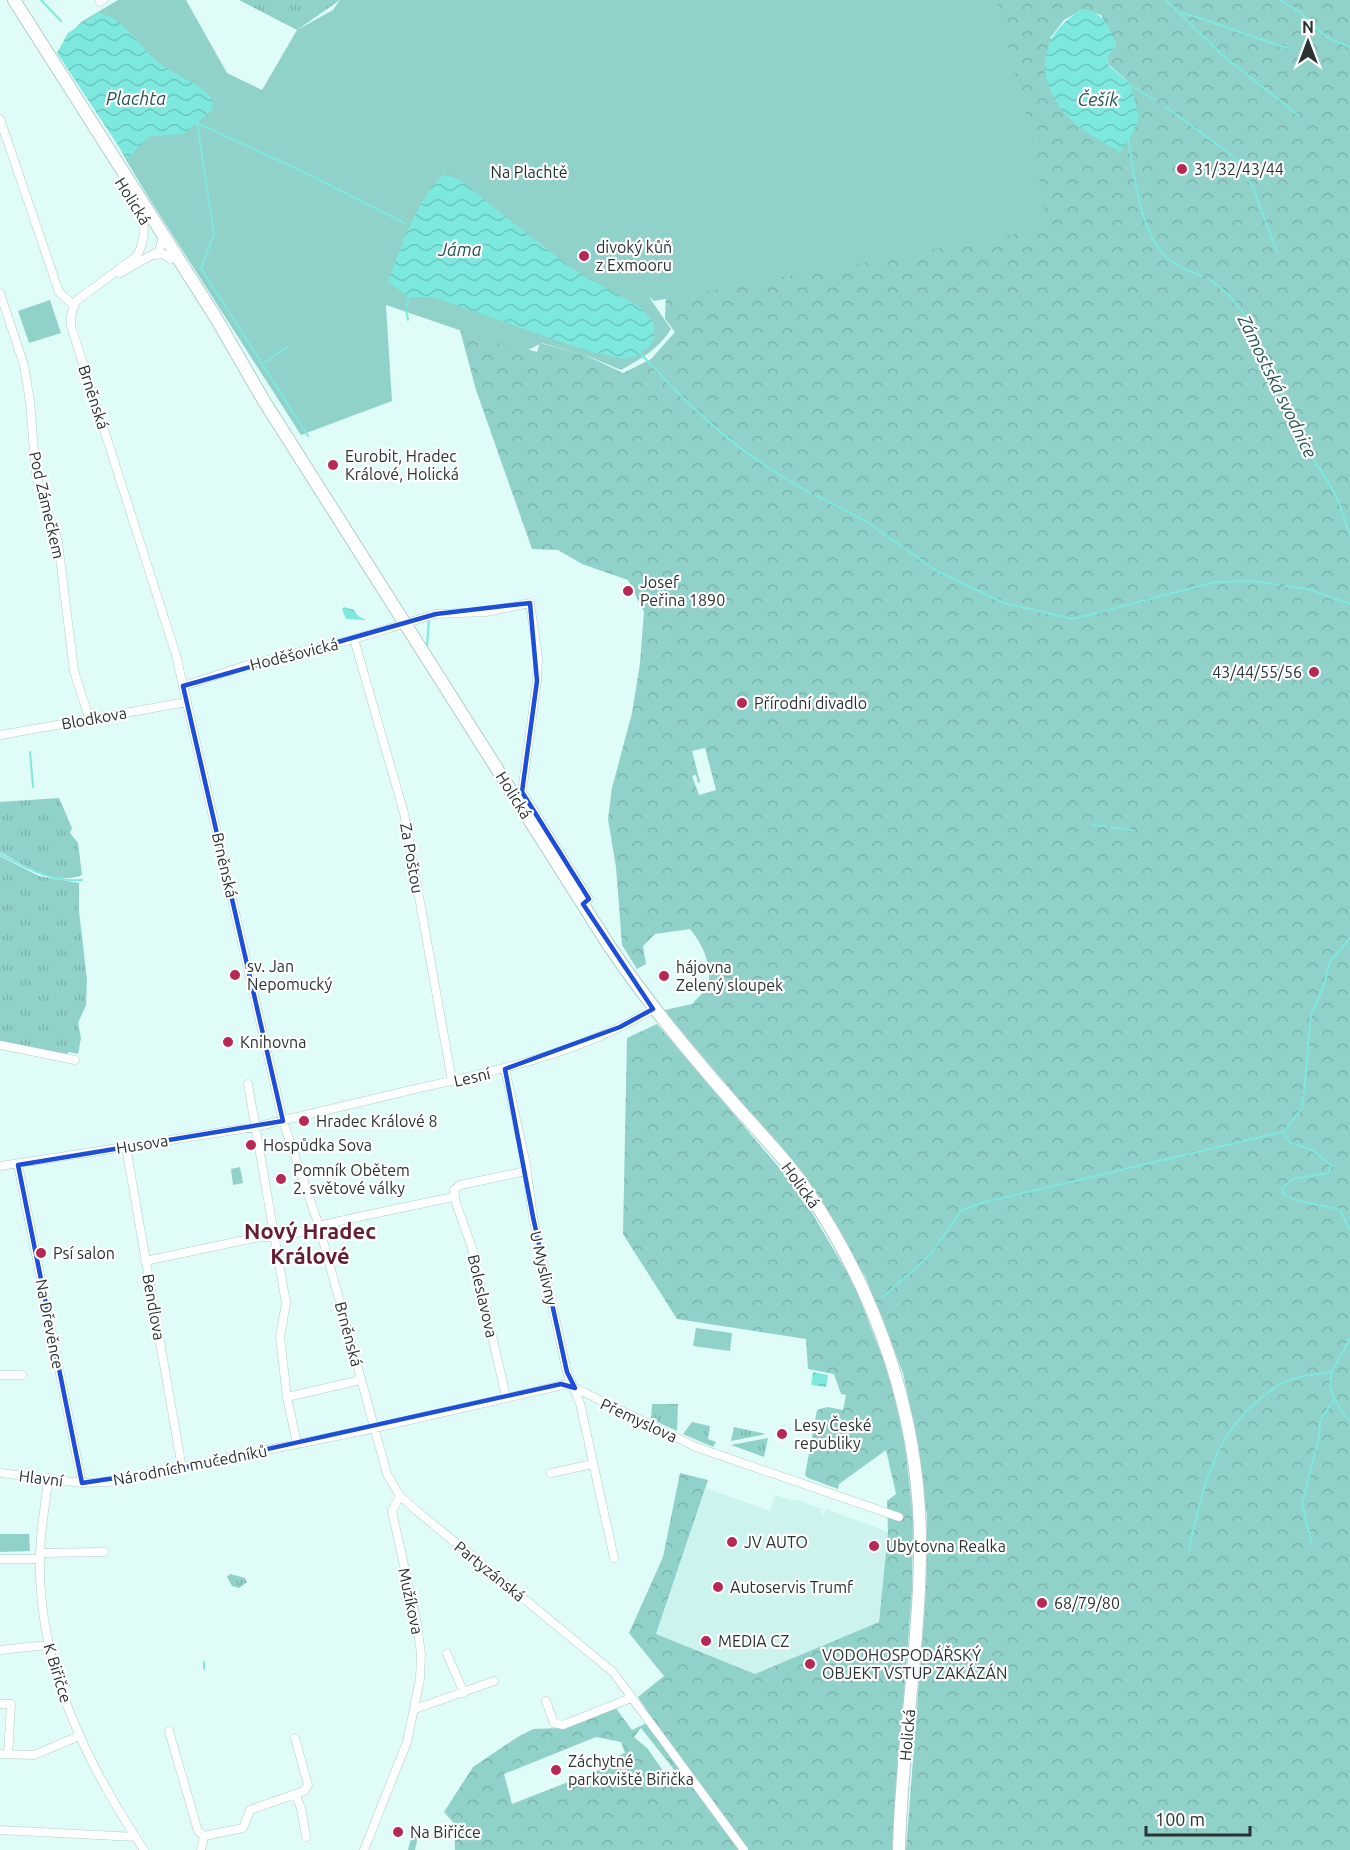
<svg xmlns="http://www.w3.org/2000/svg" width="1350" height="1850" font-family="Ubuntu,sans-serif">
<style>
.built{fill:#ccf3ee}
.grass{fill:url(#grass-tufts)}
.forest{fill:url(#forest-crowns);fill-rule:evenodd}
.green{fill:#90d1ca}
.water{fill:url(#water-waves)}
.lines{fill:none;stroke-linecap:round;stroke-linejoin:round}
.stream{stroke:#7ce8de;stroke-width:2}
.minor-casing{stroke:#b2cecb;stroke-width:9}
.primary-casing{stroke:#b2cecb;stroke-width:14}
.minor{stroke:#fff;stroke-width:8}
.primary{stroke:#fff;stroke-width:12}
.marked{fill:none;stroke:#1d4ed8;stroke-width:4.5;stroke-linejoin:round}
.poi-dot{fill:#b72855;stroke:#fff;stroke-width:2}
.labels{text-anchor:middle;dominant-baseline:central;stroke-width:4.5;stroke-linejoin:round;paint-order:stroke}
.poi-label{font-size:16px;fill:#283332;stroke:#fff;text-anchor:start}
.park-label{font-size:16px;fill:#192d2b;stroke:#fff}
.street-label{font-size:16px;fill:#283332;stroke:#fff}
.water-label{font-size:18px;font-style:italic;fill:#245450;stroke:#fff}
.district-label{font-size:22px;font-weight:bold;fill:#631f31;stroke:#fff}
</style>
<defs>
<pattern id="grass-tufts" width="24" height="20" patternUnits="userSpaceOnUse" patternTransform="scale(1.5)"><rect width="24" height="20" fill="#90d1ca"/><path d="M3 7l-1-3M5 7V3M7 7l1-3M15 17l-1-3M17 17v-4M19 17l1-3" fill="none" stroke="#7cb4ae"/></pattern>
<pattern id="forest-crowns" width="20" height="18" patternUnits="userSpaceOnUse" patternTransform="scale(1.5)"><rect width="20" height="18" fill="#90d1ca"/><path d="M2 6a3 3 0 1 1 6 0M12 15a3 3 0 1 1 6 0" fill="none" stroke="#7cb4ae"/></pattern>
<pattern id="water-waves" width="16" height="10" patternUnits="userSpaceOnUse" patternTransform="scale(1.5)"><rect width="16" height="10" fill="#7ce8de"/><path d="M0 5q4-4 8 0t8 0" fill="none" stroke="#6bc7bf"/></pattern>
</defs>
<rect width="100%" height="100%" fill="#dffcf8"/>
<path class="built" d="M706 1488 770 1511 775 1495 794 1501 795 1499 822 1509 820 1512 824 1514 826 1509 888 1532 879 1622 755 1674 656 1634Z"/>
<path class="grass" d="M239 0H340L297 30Z
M59 798 72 828 70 833 78 843 82 875C55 886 24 865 0 852V802Z
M0 856 39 876 79 883V911L87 980 86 1005 78 1023 81 1038 78 1054 69 1052 67 1054 0 1041Z
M652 1404H678L677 1431 651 1419Z
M692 1422 710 1426 708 1439 716 1442 713 1447 683 1434Z
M734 1427 766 1434 731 1441Z
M768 1438 764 1457 731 1445Z
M230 1574 245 1578 247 1582 239 1588 232 1586 227 1577Z"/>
<path class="forest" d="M990 0H1350V1850H906L926 1591 927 1516 918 1443 903 1373 866 1278 810 1183 666 1013 665 1010 692 1004 709 986C710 962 705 948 690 929L655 934 643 946 646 964 637 969 622 945 616 867 608 819 612 788 632 713 640 663 644 612 628 580 582 564 558 550 532 549 476 390 460 330 537 352 540 343 585 355 623 373 651 359 675 332 665 319 666 292ZM1083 9 1101 15 1116 45 1107 57 1109 65 1130 83 1050 38 1064 20ZM705 748 716 790 699 795 692 776 696 775 698 783 700 782 692 751Z
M657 1024 799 1191 854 1284 890 1377 905 1445 913 1517 912 1590 892 1850H455L454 1823 444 1812 473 1767 516 1738 533 1729 562 1728 615 1707 632 1730 653 1720 638 1697 664 1676 629 1633 663 1557 680 1473 708 1480 656 1634 755 1674 879 1622 888 1532 887 1501 896 1494 886 1450 839 1484 838 1489 808 1478 805 1475 817 1410 827 1407 843 1410 846 1395 841 1394 834 1374 808 1369 806 1339 677 1319 623 1234 627 1038ZM641 1728 683 1781V1782L669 1779 647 1748 634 1737ZM596 1737 621 1742 625 1753 610 1759 609 1766 512 1804 504 1774Z"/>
<path class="green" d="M118 0H186L227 73 262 90 297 30 333 10 340 0H996L1031 133 1048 228 654 301 649 297 671 329C660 348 639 360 621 370L588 356 542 343 528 350 509 347 386 305 392 401 301 435 152 203 126 160 64 41 81 22Z
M50 300 61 333 29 343 18 311Z
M240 1167 243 1183 233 1185 231 1169Z
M696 1328 732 1333 730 1351 693 1346Z
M0 1534H29L30 1551 0 1552Z
M414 1826 420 1828 415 1850H408Z"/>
<path class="water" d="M1083 9C1103 13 1110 25 1116 45L1107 57 1109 66 1130 83 1139 116 1134 131 1120 152C1106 144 1090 136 1077 125 1034 88 1032 38 1083 9Z
M98 13C122 15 141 49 159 63 173 74 205 86 213 100L212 110 184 134 150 136 127 159 57 53 68 33Z
M445 174 458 179 571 268 641 308 654 323V338L650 346 636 356 625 359 587 351 433 297H409L388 282C397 255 422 189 445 174Z
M344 607 354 610 358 616 366 620 346 619 342 609Z
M813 1372 828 1375 826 1387 811 1385Z"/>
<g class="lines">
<path class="stream" d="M41 0 61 21
M1166 0 1221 54 1298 115
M1280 0 1298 11 1328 38 1350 47
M1178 12C1217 21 1251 39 1290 48
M1129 85 1155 100
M1166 107 1230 154
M195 122 308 174 406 224
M197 123 214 234 201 268 308 436
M1128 137C1133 169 1140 224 1159 249 1169 263 1187 270 1202 276
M1233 158 1253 187 1277 252
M1209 279C1259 313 1270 372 1294 424 1305 449 1323 472 1336 496 1342 509 1345 523 1350 535
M408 320 406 309 409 296
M639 352C693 410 739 455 809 492
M262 364 287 347
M815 495 864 520 937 571 1004 603 1073 619 1215 582 1253 581 1279 585
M1285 586 1308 589 1350 604
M427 645 429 618
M30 752 33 787
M1093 825 1106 826
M1111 827 1131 830
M0 854C27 868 51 882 82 880
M1304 1092 1311 1015 1324 985 1330 961 1350 938
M1283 1133 1302 1108 1303 1098
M1284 1134 1289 1142 1312 1150 1331 1165 1328 1173 1292 1179 1282 1189 1283 1194C1299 1204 1322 1204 1340 1210L1350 1230
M883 1297 929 1256 961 1211 981 1203 1282 1132
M1332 1371C1327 1393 1337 1405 1350 1422
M1312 1545 1302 1504 1319 1438 1320 1421 1334 1399
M1189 1549C1205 1481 1215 1425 1279 1385 1292 1376 1316 1375 1332 1371L1350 1339
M204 1662V1669"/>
<g class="minor-casing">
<path id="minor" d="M100 2 103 0
M0 119 59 292 73 305
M141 214C146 230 144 242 137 256L76 301 71 315V326L176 655 283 1121 319 1226 387 1474 400 1496 417 1511 613 1672 744 1850
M155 255 163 254 170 259
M120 273 159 251 163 237
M0 293 24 365 30 402 36 475 58 542 74 671 89 718
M354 639 404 813 452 1081
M183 686 251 664 354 639 436 614 486 612 530 603 538 657 537 681 522 792 589 899 583 904
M0 735 187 702
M0 1045 75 1060
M505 1069 526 1165 533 1217 567 1372 580 1403 614 1558
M248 1084 286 1303 280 1337 287 1397 297 1444
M126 1147 182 1468
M18 1165 82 1483
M0 1166 255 1127C307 1115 359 1102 411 1090 492 1072 582 1053 653 1009
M145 1261 259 1237C290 1239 304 1229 331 1223 372 1214 413 1205 454 1197
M0 1375H22
M287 1397 361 1380
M506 1397 472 1248 456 1203 454 1190 460 1185 526 1171
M0 1473 82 1483 108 1482 366 1430 567 1384 696 1447 899 1517
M551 1473 593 1464
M48 1478C46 1504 40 1530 40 1556 37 1663 86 1763 144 1850
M40 1553 104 1552
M0 1559H39
M0 1650 47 1645
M447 1654 464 1693
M546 1701 554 1723 563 1725 631 1698
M0 1704H11L8 1754
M415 1709 494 1681
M169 1731 198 1831 204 1836 201 1850
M0 1754 34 1755 79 1736
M296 1796 301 1808 306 1837
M0 1830 136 1837
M204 1836 243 1828 250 1810 304 1791 308 1785 295 1738
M364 1850 407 1742 420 1679 421 1654 417 1624 392 1511 400 1496"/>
</g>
<g class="primary-casing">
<path id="primary" d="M14 0 216 318 264 401 608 944C645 999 686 1049 729 1098 754 1127 783 1155 804 1186 879 1295 922 1422 920 1554 919 1653 901 1751 899 1850"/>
</g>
<use href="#minor" class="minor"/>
<use href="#primary" class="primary"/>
</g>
<path class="marked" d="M530 603 537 681 522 792 589 899 583 904 653 1009 620 1027 505 1069 533 1217 567 1372 575 1388 561 1384 182 1468 82 1483 18 1165 283 1121 183 686 436 614Z"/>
<g class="poi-dot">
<circle cx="1182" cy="169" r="6"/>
<circle cx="584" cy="256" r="6"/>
<circle cx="333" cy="465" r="6"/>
<circle cx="628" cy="591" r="6"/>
<circle cx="1314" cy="672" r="6"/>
<circle cx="742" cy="703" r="6"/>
<circle cx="235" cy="975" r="6"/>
<circle cx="664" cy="976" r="6"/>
<circle cx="228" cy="1042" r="6"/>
<circle cx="304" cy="1121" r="6"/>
<circle cx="251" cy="1145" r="6"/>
<circle cx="281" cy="1179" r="6"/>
<circle cx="41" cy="1253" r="6"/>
<circle cx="782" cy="1434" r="6"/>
<circle cx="732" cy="1542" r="6"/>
<circle cx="874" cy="1546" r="6"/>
<circle cx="718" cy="1587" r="6"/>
<circle cx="1042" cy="1603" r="6"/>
<circle cx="706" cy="1641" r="6"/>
<circle cx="810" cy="1664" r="6"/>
<circle cx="556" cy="1770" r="6"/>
<circle cx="398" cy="1832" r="6"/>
</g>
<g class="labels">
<g class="poi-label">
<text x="1194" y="169">31/32/43/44</text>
<text x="596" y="247">divoký kůň<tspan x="596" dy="18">z Exmooru</tspan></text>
<text x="345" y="456">Eurobit, Hradec<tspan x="345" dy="18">Králové, Holická</tspan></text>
<text x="640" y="582">Josef<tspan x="640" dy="18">Peřina 1890</tspan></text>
<text x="1302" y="672" text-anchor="end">43/44/55/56</text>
<text x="754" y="703">Přírodní divadlo</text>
<text x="247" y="966">sv. Jan<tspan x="247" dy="18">Nepomucký</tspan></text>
<text x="676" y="967">hájovna<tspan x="676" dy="18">Zelený sloupek</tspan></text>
<text x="240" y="1042">Knihovna</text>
<text x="316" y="1121">Hradec Králové 8</text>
<text x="263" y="1145">Hospůdka Sova</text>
<text x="293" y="1170">Pomník Obětem<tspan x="293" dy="18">2. světové války</tspan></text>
<text x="53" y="1253">Psí salon</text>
<text x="794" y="1425">Lesy České<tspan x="794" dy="18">republiky</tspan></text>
<text x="744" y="1542">JV AUTO</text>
<text x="886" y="1546">Ubytovna Realka</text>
<text x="730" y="1587">Autoservis Trumf</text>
<text x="1054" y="1603">68/79/80</text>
<text x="718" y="1641">MEDIA CZ</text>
<text x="822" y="1655">VODOHOSPODÁŘSKÝ<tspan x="822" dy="18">OBJEKT VSTUP ZAKÁZÁN</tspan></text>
<text x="568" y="1761">Záchytné<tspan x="568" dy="18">parkoviště Biřička</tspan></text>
<text x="410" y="1832">Na Biřičce</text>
</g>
<g class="park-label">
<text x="529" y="172">Na Plachtě</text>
</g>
<g class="street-label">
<text transform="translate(133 201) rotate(58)">Holická</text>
<text transform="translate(94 397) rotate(72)">Brněnská</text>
<text transform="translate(47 505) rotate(77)">Pod Zámečkem</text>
<text transform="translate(294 654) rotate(-14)">Hoděšovická</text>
<text transform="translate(94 718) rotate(-10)">Blodkova</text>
<text transform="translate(514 795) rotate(58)">Holická</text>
<text transform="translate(412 858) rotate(80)">Za Poštou</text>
<text transform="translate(225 865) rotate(77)">Brněnská</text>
<text transform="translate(472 1077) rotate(-13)">Lesní</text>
<text transform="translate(142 1144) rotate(-9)">Husova</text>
<text transform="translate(801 1185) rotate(54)">Holická</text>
<text transform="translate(544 1268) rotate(77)">U Myslivny</text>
<text transform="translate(483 1296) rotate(77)">Boleslavova</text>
<text transform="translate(154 1307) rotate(80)">Bendlova</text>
<text transform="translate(50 1324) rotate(79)">Na Dřevěnce</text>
<text transform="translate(349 1334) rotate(75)">Brněnská</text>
<text transform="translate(639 1420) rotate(25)">Přemyslova</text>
<text transform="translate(190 1465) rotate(-11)">Národních mučedníků</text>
<text transform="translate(41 1478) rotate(7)">Hlavní</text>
<text transform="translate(490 1571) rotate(39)">Partyzánská</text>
<text transform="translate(411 1601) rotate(78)">Mužíkova</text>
<text transform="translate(58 1673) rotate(73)">K Biřičce</text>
<text transform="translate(907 1735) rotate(-85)">Holická</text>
</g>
<g class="water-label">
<text x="136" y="98">Plachta</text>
<text x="1098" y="99">Češík</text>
<text x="460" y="249">Jáma</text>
<text transform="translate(1278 386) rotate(64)">Zámostská svodnice</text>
</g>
<g class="district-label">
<text x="310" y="1230">Nový Hradec<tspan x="310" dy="25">Králové</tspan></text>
</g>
</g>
<g transform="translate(1308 42)" stroke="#ffffff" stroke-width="4.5" paint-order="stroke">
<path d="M0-4.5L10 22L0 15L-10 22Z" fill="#283332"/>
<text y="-9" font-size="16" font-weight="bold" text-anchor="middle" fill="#283332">N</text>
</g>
<path d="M1146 1826v9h104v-9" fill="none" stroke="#283332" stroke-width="3"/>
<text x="1155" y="1826" font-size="18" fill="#283332" stroke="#ffffff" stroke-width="4.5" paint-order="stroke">100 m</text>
</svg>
